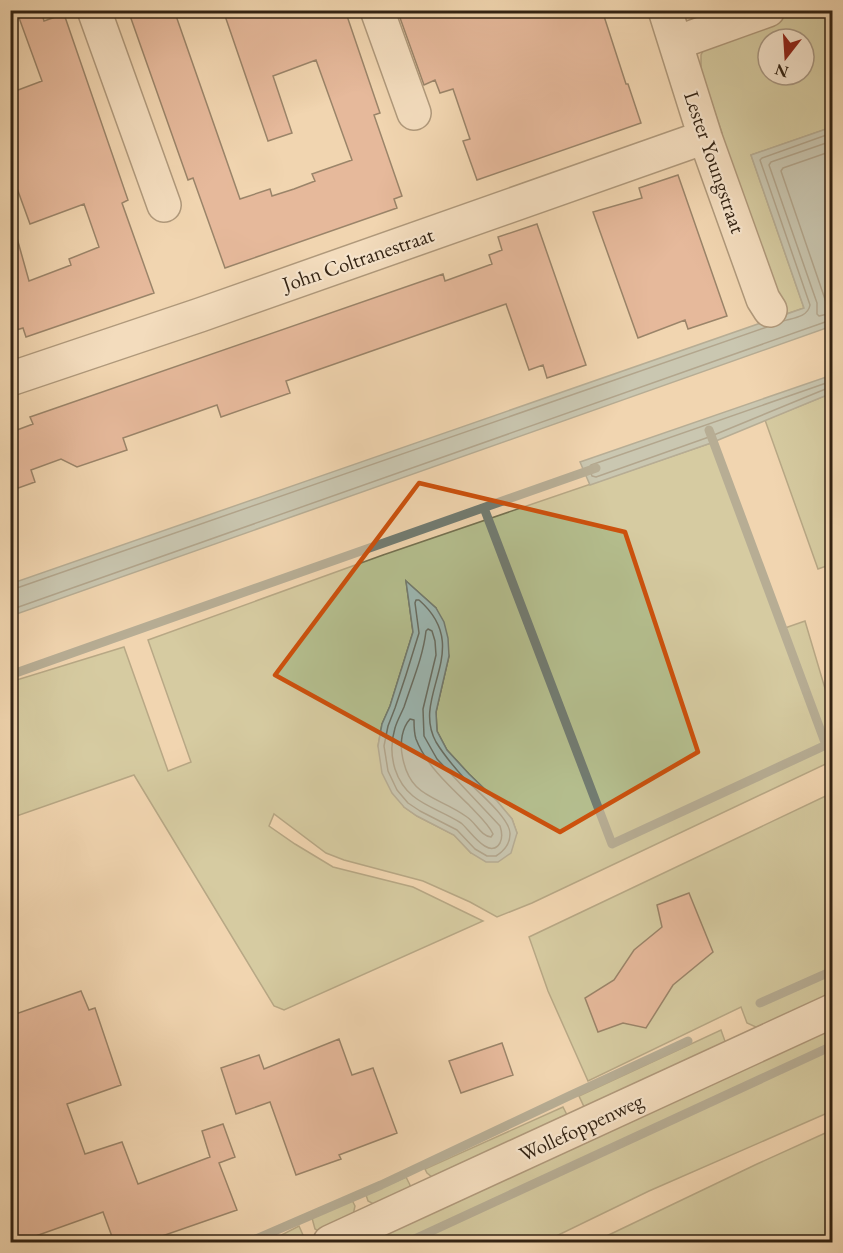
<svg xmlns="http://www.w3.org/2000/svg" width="843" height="1253" font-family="'EB Garamond',serif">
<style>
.green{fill:#b5bf8f;stroke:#747151;stroke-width:1.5;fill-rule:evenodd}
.water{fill:#9cb7b2;stroke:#727c72;stroke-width:1.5}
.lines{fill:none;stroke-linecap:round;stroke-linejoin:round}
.shore{stroke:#686d62;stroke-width:1.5}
.stream{stroke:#727c72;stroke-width:9}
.building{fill:#da9781;stroke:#332313;stroke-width:1.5}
.minor-casing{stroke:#62503a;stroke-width:36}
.minor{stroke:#f6e4cc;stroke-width:33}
.marked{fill:none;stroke:#cd510d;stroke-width:4.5;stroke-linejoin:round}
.labels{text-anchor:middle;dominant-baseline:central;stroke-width:4.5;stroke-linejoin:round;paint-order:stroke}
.street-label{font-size:21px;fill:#332313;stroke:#f6e4cc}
</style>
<rect width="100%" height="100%" fill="#f1d6b0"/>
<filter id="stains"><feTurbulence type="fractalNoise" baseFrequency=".00333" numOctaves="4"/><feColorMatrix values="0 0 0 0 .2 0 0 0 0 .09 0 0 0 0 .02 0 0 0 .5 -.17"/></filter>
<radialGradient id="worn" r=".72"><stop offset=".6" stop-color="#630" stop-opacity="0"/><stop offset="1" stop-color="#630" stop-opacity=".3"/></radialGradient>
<path class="green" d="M793 11H832V127L751 155 804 308 777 317 722 141V133L701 72V55L705 47 717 37ZM768 39H804V75H768Z
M832 393V564L818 569 765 420Z
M711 443 782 629 805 621 832 712V761L532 903 497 917 470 902 423 881 344 860 326 853 274 814 269 826 295 844 333 867 413 887 483 921 284 1010 274 1006 134 775 11 818 10 682 124 647 168 771 191 762 148 640 383 555ZM406 581 436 608 449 656 436 712 437 731 447 750 469 774 497 801 512 819 517 833 471 853 454 835 417 816 404 807 378 746 382 724 390 706 413 632Z
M832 793V995L758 1028 747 1023 741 1007 588 1081 548 991 529 937Z
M832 1024V1111L649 1191 544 1242H360Z
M721 1030 726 1044 586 1111 579 1096Z
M563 1107 569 1119 437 1181 427 1173 425 1169Z
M832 1130V1242H594L757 1164Z
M406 1177 410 1185 408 1193 379 1207 368 1201 366 1195Z
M352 1200 355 1206 352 1220 323 1234 315 1229 312 1218Z
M299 1226 303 1235 302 1242H268Z"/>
<path class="water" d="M832 127V326L11 616 10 584 804 308 751 155Z
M832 375V393L711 443 590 485 580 462Z
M406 581 436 608 444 622 448 638 449 656 436 712 437 731 447 750 469 774 497 801 512 819 517 833 511 853 498 862H486L471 853 454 835 417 816 404 807 392 793 382 773 378 746 382 724 390 706 413 632Z"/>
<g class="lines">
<path class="shore" d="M832 141 771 162 769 165 817 303V314L819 316 832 313
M832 151 783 168 781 171 826 302 828 304H832
M783 321C793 318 808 317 810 305L760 160 762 158 832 133
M832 381 591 465 589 468 592 476 596 477 709 437 828 388H832
M10 589H14L767 327
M419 600C475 649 410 695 436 742 444 755 454 767 464 778 475 789 511 819 510 834 510 844 504 851 496 856H487L475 849 457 830 420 811 408 803 397 790 388 771 384 746 388 726 395 708 406 675 419 633 415 603 416 600Z
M10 610 828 321H832
M428 629 432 631 435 641 436 655 423 709 424 736 437 759 500 826C502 832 503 837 500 843 489 861 469 829 461 823 434 806 406 803 395 769 391 756 391 741 395 728 397 721 401 714 404 707 412 682 423 657 426 631Z
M410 719 414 720C414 726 414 733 416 739 426 765 449 786 469 805 477 814 488 823 493 834L491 837C481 836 476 823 467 817 437 795 409 799 402 754 400 742 402 728 410 719Z"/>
<path class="stream" d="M484 508 612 844 826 745 709 430
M10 675 596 468
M760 1003 832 971
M249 1242 381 1185 569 1096 688 1041
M408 1242 832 1046"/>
</g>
<path class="building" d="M31 10H41L44 21 64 14 128 200 122 203 154 293 26 337 23 328 10 332V238H17L29 281 71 265 69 259 99 247 84 204 30 224 10 169V93L42 81 18 15Z
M128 10H174L240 199 270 189 272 196 294 189 315 181 312 174 352 160 316 60 273 76 292 133 268 141 223 10H345L380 113 374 115 402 196 394 199 397 208 225 268 193 178 188 180Z
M413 10H602L626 84H628L641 123 477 180 463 141 470 139 453 89 440 93 435 80 424 85 399 15Z
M678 175 727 316 688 329 685 320 638 338 593 212 642 198 639 188Z
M537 224 586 365 547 378 543 365 529 370 506 304 286 381 290 393 221 417 217 405 123 438 127 450 77 467 61 459 31 470 35 482 10 491V421H14L17 430 33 424 30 417 443 274 445 281 492 264 489 255 502 250 498 237Z
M689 893 713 952 673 985 646 1028 623 1023 598 1032 585 998 614 980 634 950 662 927 657 905Z
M81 991 89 1010 95 1008 121 1085 67 1104 85 1154 122 1142 138 1184 210 1157 202 1131 223 1124 235 1157 219 1163 237 1210 145 1242H114L103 1212 19 1242H10V1016Z
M339 1039 352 1075 373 1068 397 1133 339 1155 341 1159 296 1175 270 1102 236 1114 221 1068 259 1055 264 1069Z
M502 1043 513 1075 461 1093 449 1061Z"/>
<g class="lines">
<g class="minor-casing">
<path id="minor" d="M94 10 164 205
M377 10 414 113
M665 10 705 137 763 299 770 310
M676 43 768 10
M10 379 200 315 705 137
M330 1242 832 1011"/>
</g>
<use href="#minor" class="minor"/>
</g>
<path d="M0 0H843V1253H0ZM419 483 625 532 698 752 560 832 275 675Z" fill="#f1d6b0" fill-opacity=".55" fill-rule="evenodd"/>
<path class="marked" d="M419 483 625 532 698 752 560 832 275 675Z"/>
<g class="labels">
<g class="street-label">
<text transform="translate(715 162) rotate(71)">Lester Youngstraat</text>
<text transform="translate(358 259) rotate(-19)">John Coltranestraat</text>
<text transform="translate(581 1127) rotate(-25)">Wollefoppenweg</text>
</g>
</g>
<rect width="843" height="1253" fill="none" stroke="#f1d6b0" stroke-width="36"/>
<rect x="12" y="12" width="819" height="1229" fill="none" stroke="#332313" stroke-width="3"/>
<rect x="18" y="18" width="807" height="1217" fill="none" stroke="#332313" stroke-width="1.5"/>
<g transform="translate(786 57) rotate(197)"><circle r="28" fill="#f6e4cc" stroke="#a89782" stroke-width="1.5"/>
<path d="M0-4.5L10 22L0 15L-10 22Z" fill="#8f2418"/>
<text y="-9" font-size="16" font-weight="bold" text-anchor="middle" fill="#332313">N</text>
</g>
<rect width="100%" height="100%" filter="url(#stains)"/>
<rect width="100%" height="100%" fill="url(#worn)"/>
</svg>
